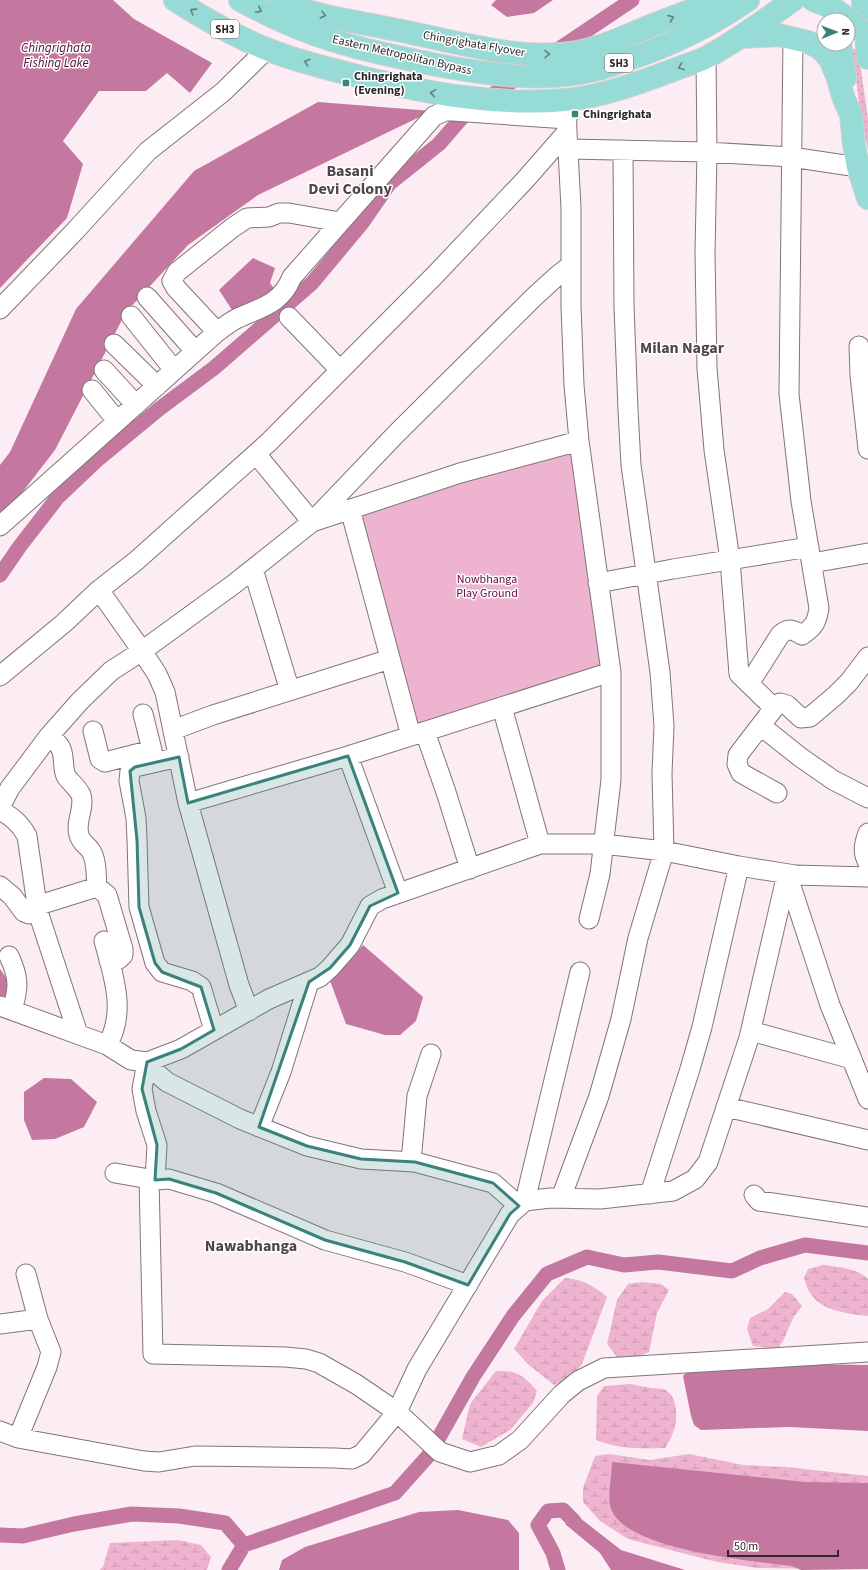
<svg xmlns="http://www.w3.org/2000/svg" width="868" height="1570" font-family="'Source Sans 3',sans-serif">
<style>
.grass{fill:url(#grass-dots)}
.wetland{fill:url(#wetland-marsh)}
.park{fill:#eeb3cf}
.water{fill:#c4789f}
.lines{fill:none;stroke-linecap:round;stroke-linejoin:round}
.canal{stroke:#c4789f;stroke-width:15}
.minor-casing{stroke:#81757a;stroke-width:21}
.major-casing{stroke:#d1cfd0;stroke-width:24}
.minor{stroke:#fff;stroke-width:19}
.major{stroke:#97dbd6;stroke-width:22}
.major-bridge-casing{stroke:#d1cfd0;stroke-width:24;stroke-linecap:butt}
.major-bridge{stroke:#97dbd6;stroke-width:22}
.oneway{stroke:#628180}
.marked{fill:#3a827d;fill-opacity:0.2;stroke:#3a827d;stroke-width:3;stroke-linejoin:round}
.poi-dot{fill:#3a827d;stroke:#fefffe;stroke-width:1.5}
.labels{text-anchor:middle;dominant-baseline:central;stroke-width:3;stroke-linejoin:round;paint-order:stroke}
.shield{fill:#fefffe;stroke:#6b6869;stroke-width:1}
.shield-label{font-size:11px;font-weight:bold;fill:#2c2729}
.street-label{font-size:12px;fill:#2c2729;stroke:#fefffe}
.poi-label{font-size:12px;font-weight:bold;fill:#2c2729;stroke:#fefffe;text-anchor:start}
.park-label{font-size:12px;fill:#650644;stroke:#fefffe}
.water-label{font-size:13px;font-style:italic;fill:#55103a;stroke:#fefffe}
.district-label{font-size:16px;font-weight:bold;fill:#4f4449;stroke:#fefffe}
</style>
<defs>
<pattern id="grass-dots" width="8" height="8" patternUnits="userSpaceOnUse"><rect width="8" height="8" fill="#eeb3cf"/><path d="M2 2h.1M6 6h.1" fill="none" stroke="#cc9ab2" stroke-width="1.8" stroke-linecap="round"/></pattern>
<pattern id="wetland-marsh" width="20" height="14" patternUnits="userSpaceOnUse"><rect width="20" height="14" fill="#eeb3cf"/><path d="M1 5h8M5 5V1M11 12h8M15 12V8" fill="none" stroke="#cc9ab2"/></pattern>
</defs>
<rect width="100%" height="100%" fill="#fbedf3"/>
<path class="grass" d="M852 49H858L868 119V151L860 110Z"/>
<path class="wetland" d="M823 1265C839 1267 856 1268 868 1279V1316C849 1314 821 1311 810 1293 807 1289 806 1283 804 1278L808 1269Z
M565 1278C582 1279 594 1286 607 1297L582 1364 573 1375 554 1385 529 1365 514 1349 542 1301Z
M642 1282 661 1284 669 1290 657 1313 649 1352 633 1359 617 1357 607 1344 617 1300 628 1284Z
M785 1292 792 1294 802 1306 793 1318 783 1341 778 1349 753 1346 747 1329 750 1318 768 1309Z
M496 1371C517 1370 524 1376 537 1391L533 1403 510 1430 481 1447 462 1439 470 1404Z
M630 1384 651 1388 664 1389C667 1391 672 1395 673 1398 680 1415 675 1434 665 1448 640 1449 620 1449 596 1440L597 1396 604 1386Z
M609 1454 650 1460 689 1454 743 1465 786 1467 868 1476V1565L825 1569 757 1568 717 1562 628 1539 600 1521 583 1502V1488L595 1456Z
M178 1540 201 1545 211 1557 207 1570H99L103 1567 110 1543Z"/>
<path class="park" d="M575 448 608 667 415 731 359 514Z"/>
<path class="water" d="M0 0H113L134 19 212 63 190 93 167 73 146 91H99L63 141 83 164 67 218 0 288Z
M496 0H553L534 13 507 17 491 5Z
M318 102 432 111 258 195 188 245 126 312 55 450 11 507 0 519V465L10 452 76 309 194 171Z
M253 258 275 268 270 283 278 294 234 313 219 290Z
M363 945 423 997 416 1021 400 1035H385L346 1024 329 978 348 963Z
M0 969 10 983 13 993 5 1002 0 1000Z
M44 1078 71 1079 97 1102 84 1127 55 1139 32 1140 24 1120V1092Z
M708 1363 868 1365V1431L789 1427 701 1430 694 1425 691 1416 683 1376 690 1369Z
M612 1462 805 1482 868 1483V1569L801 1570 792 1566C754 1561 618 1550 610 1505 608 1497 612 1472 612 1462Z
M458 1510 508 1520 519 1533V1570H279L282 1560 305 1547 419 1512Z
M580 1518 621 1550 685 1570H611L600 1553 565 1524Z"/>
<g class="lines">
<path class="canal" d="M553 53 632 0
M0 575 20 546 58 497 96 461 159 409 214 368 312 283 362 223 389 184 439 144 465 114 511 82
M0 1535 23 1536 74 1524 132 1514 179 1516 225 1523 244 1545 395 1493 429 1455 473 1377 513 1316 547 1274 587 1257 624 1265 658 1262 732 1271 760 1258 805 1245 868 1253
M229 1570 244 1545
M558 1570 553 1553 538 1525 548 1511 563 1510 574 1521"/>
<g class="minor-casing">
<path id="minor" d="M706 58 707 152 705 254 707 368 714 450 730 560 739 674 774 708
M567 132 571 208V306L574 385 579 441 611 672V780L600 874 589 919
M569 149 707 152 791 157 858 167
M147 297 195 351
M0 309 75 231 148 151 223 92 267 49
M131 316 174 370
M289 317 340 370
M217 332 176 288 172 281 177 272 232 228 247 218 269 217 279 213H289L340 222
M114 344 157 386
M859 346 860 375 868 449
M104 370 136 405
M92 390 117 421
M256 454 312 522 460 473 579 441
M350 509 411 736
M0 526 217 332C224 327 231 321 238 318 262 307 281 304 292 277L434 116 445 111H453L567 119
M812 563 868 553
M253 569 290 691
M598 583 673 569 809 547
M99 590 142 651 157 674 165 692 188 803 239 985 249 1011
M0 676 64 623 99 590 136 561 269 442 435 275 525 180 567 132 566 100
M749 684 780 635C789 627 793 630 802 635 814 627 817 622 819 608L801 501 789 394 793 38
M502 707 540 844
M143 714 152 750
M761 726 800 757 833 780 868 798
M173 730 213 715 390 659
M93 731 100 759 105 762 152 750
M425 732 446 792 470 869
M49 736C53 740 59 743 61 749 65 758 62 767 66 776 70 782 78 788 81 795 85 808 75 822 79 835 81 843 87 845 91 851 97 860 96 877 97 887L107 895 123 949V955L119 959 109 961
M348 756 398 893
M179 757 135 767 130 771 129 781 136 818 137 840 139 907 155 963 162 972 192 981 201 987 214 1030
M777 793 741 773 737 764 738 755 774 708 780 703 787 705 801 718 810 717 836 695 849 682 868 657
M188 803 348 756 611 672
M0 807 10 788 49 736 80 701 111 671 142 651 234 584 312 522 396 434 534 297 557 276 571 265
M0 810C12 817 20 823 27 836L38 912 78 1034
M868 833C864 844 862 852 868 863
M787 874 830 1005 868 1099
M0 886 12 896 24 912 29 914 38 912
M36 906 97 887
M104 941C113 974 127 1013 107 1045
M9 956C19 977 19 988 12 1010
M0 1006 107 1045 131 1060 147 1062 181 1049 269 999 320 977 330 968 350 945 370 906 382 899 540 844H603L664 851 739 866 795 875 868 877
M751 1031 852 1059
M147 1062 154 1071 167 1082 240 1119 307 1146 361 1159 415 1162 493 1183 519 1206
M147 1062 142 1089 146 1111 157 1145 155 1180
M726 1107 868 1140
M259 1127 281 1072 309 982
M411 1162 417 1096 431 1054
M115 1173 155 1180 169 1179 216 1193 325 1240 405 1262 468 1285
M149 1179 153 1354 285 1357 306 1359 319 1363 356 1384 397 1412 440 1452 470 1462 499 1455 520 1440 562 1394 578 1381 604 1368 868 1352
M650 1194 690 1069 702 1027 739 866
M754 1195 759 1201 868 1217
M561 1198 599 1096 621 1019 638 938 664 851 662 773 664 726 660 672 631 465 628 410 624 306 623 150
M525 1201 580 972
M0 1324 38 1319
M0 1431 18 1438 144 1461 159 1462 195 1456 335 1458 352 1459 362 1454 397 1412 417 1369 510 1214 525 1201 550 1198 600 1199 673 1191 695 1179 708 1162 749 1038 787 874
M18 1438 47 1367 51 1352 38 1319 26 1274"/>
</g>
<g class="major-casing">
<path id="major" d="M175 0C205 19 236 37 269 50 299 62 330 69 361 77 427 93 496 106 565 100 602 97 641 82 676 69 686 65 698 62 707 57 737 41 765 20 793 0
M240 0C264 13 289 25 314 34 352 48 393 56 432 64 484 74 542 83 594 70 604 68 614 64 623 61 668 47 709 27 748 0
M279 0C314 17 354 21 392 29 451 40 518 62 577 52 600 48 622 38 643 29 671 18 699 6 729 0
M863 0 868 58
M741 37 778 35 808 42 820 48 830 59 837 76 844 99 851 115 854 145 858 167 868 198
M840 44 845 78"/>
</g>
<use href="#minor" class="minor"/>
<use href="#major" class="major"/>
<g class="major-bridge-casing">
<path id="major-bridge" d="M812 0C835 6 851 21 868 36"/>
</g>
<use href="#major-bridge" class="major-bridge"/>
</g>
<defs><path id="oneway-chevron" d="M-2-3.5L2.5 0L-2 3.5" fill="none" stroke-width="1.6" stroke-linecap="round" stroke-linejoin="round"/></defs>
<g class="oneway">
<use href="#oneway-chevron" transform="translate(259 10) rotate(27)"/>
<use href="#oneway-chevron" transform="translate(193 11) rotate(-147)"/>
<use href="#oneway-chevron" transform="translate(323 15) rotate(14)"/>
<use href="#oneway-chevron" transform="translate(671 18) rotate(-21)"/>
<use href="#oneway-chevron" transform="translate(547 54) rotate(-1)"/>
<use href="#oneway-chevron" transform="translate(307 62) rotate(-162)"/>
<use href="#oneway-chevron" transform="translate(681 67) rotate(159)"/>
<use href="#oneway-chevron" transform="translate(433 93) rotate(-172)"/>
</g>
<path class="marked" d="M348 756 398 893 370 906 350 945 330 968 309 982 259 1127 307 1146 361 1159 415 1162 493 1183 519 1206 510 1214 468 1285 405 1262 325 1240 216 1193 169 1179 155 1180 157 1145 142 1089 147 1062 181 1049 214 1030 201 987 162 972 155 963 139 907 137 840 130 771 135 767 179 757 188 803Z"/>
<g class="poi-dot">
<rect x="342" y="79" width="8" height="8" rx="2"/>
<rect x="571" y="110" width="8" height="8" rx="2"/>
</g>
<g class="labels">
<g class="shield">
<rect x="211" y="20" width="28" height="18" rx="3"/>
<rect x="605" y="54" width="28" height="18" rx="3"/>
</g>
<g class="shield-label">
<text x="225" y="29">SH3</text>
<text x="619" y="63">SH3</text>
</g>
<g class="street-label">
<text transform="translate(474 44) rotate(10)">Chingrighata Flyover</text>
<text transform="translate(402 55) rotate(13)">Eastern Metropolitan Bypass</text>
</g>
<g class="poi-label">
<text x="354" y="76">Chingrighata<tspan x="354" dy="14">(Evening)</tspan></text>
<text x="583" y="114">Chingrighata</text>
</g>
<g class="park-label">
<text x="487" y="579">Nowbhanga<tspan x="487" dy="14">Play Ground</tspan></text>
</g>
<g class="water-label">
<text x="56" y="48">Chingrighata<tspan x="56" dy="15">Fishing Lake</tspan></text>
</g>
<g class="district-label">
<text x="350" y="171">Basani<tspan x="350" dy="18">Devi Colony</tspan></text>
<text x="682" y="348">Milan Nagar</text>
<text x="251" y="1246">Nawabhanga</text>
</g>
</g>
<g transform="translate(836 32) rotate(89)"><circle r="19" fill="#fefffe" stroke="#aaa9a9"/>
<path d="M0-3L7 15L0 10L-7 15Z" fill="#3a827d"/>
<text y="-6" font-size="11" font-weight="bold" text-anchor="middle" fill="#2c2729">N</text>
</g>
<path d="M728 1550v6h110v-6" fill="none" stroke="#2c2729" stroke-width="2"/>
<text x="734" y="1550" font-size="12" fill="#2c2729" stroke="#fefffe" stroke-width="3" paint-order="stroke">50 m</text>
</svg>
